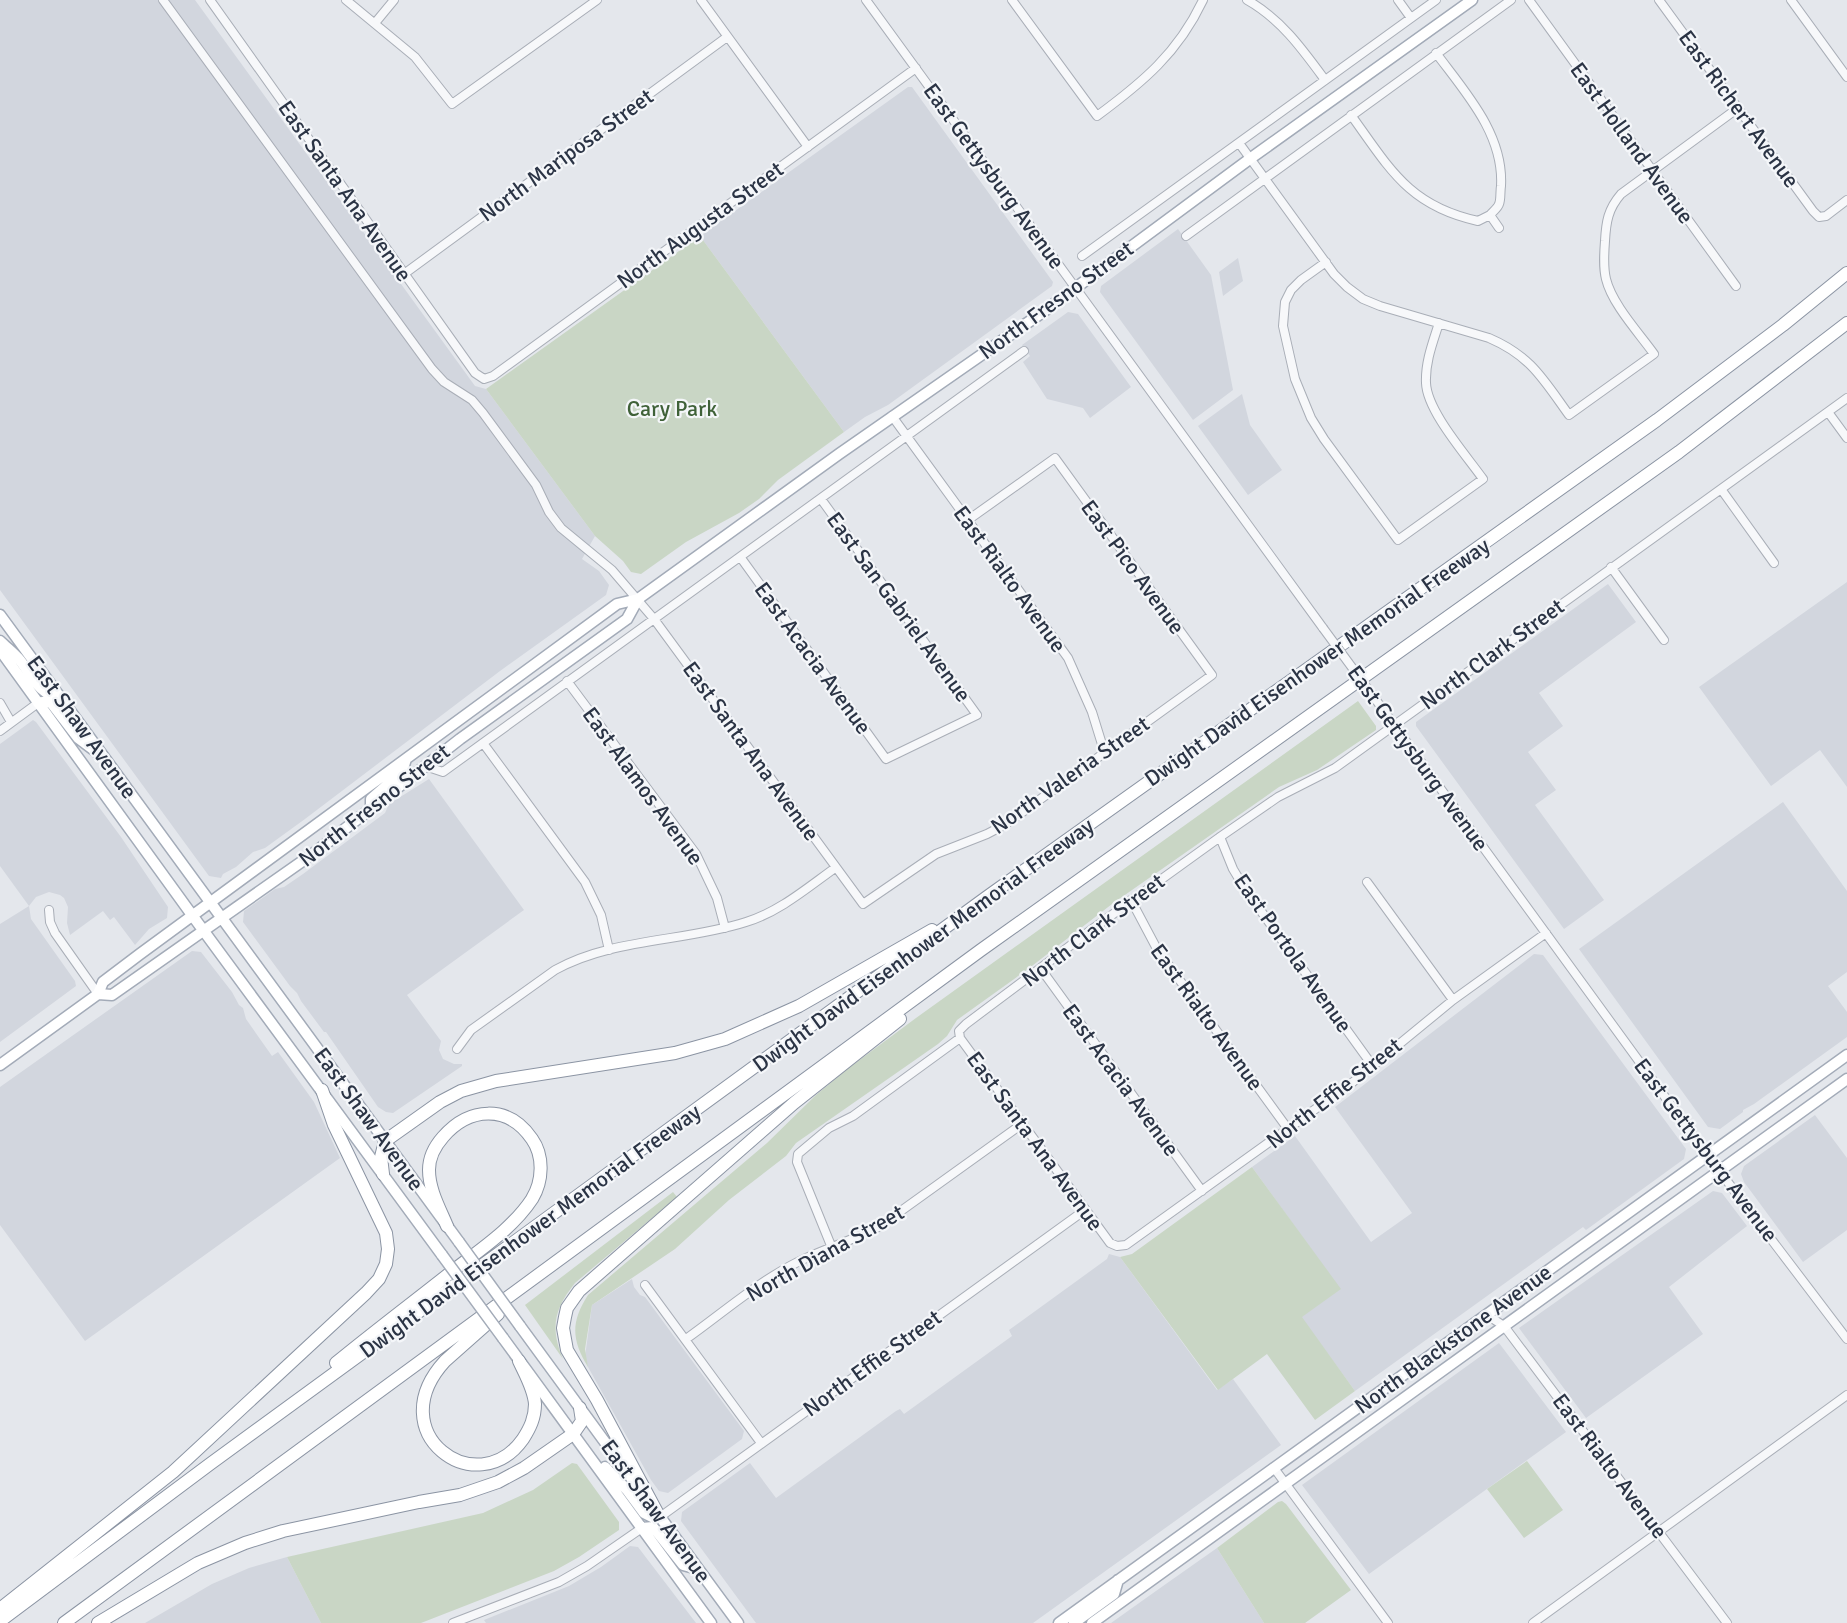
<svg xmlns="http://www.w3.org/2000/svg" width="1847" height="1623" font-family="Signika,sans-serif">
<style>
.built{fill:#d2d6de}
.green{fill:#c9d6c5}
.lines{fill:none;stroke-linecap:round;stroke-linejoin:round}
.minor-casing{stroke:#a9aeb7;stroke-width:10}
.major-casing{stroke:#a3abb8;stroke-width:13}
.highway-casing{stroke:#8b94a3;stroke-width:14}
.minor{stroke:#f7f8fa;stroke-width:8}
.major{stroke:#fff;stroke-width:10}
.highway{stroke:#fff;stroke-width:12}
.minor-bridge-casing{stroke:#a9aeb7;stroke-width:10;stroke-linecap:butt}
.major-bridge-casing{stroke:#a3abb8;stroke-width:13;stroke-linecap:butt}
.minor-bridge{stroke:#f7f8fa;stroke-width:8}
.major-bridge{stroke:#fff;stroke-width:10}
.labels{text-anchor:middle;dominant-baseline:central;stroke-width:4.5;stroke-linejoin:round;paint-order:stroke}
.street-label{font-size:22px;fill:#2b3445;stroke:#f4f6f9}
.park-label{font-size:22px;fill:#3f6138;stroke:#f4f6f9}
</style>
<rect width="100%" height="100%" fill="#e4e7ec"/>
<path class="built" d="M0 0H195L475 386 486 389 595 536 582 559 599 571 609 585 606 595 500 671 305 819 265 848 253 852 236 867 223 874 221 878 209 876 0 590Z
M908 87H912L1053 282 1052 286 888 405 865 417 844 432 700 236Z
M1178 229 1211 275 1233 390 1193 420 1100 292 1101 286Z
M1238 258 1243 281 1223 296 1219 272Z
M1068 312 1078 314 1131 387 1090 418 1083 408 1047 399 1023 362 1030 356 1022 345Z
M1242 394 1250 425 1282 470 1248 495 1198 426Z
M1847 582V787L1820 750 1771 786 1699 687Z
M1608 584 1636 622 1539 693 1563 726 1528 752 1556 790 1535 805 1604 900 1564 929 1416 726V722Z
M33 720 36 722 121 837 168 907 167 918 149 929 135 945 114 917 110 920 103 911 70 935 67 923 68 907 64 898 60 895 49 892 36 897 29 906 31 919 75 981 76 986 0 1042V924L29 906 0 866V744Z
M429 779 524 910 407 995 441 1041 439 1050 443 1059 454 1064H462V1066L393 1113 386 1112 378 1107 326 1032H324L301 1001 297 993 290 986 243 922 244 911 275 889 284 887 303 874 385 813 389 804Z
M1783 802 1847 891V972L1828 986 1847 1012V1037L1754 1104 1743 1110V1112L1720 1129 1708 1127 1579 949Z
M192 951 201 952 232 992 239 1005 243 1008 246 1019 272 1056 278 1052 314 1102 340 1158 85 1341 0 1225V1087Z
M1534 954 1543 955 1686 1149 1684 1159 1586 1230 1583 1227 1355 1391 1301 1317 1340 1289 1252 1167 1295 1136 1371 1242 1412 1213 1335 1107Z
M1815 1115 1847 1158V1230L1803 1262 1744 1182 1741 1174 1744 1166Z
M1713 1191 1722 1193 1747 1226 1669 1287 1703 1334 1586 1418 1519 1328Z
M1109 1254 1120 1257 1217 1390 1233 1379 1281 1445 1033 1623H756L681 1521 682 1512 750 1463 776 1498 896 1411 900 1409 904 1414 1012 1336 1009 1330 1107 1259Z
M632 1279 634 1287 640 1295 645 1297 744 1431 742 1439 668 1493 659 1491 651 1480 588 1367 585 1357 592 1305Z
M1499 1343 1566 1432 1369 1574 1302 1485Z
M630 1546 638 1547 696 1623H486L484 1620 569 1586 601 1567Z
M1217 1548 1264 1623H1111L1163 1586Z
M287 1557 321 1623H145L212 1584 249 1568Z"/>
<path class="green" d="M700 236 844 432 778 480 759 499 739 513 686 542 641 574 631 572 623 561 595 536 486 389Z
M1358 701 1376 726V730L1317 770 1279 787 1112 904 1028 969 957 1020 947 1036 938 1044 796 1143 786 1156 729 1200 675 1249 592 1305 585 1349 588 1367C572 1340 570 1323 588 1295L767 1143 816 1095 846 1070 916 1018Z
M1252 1167 1341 1289 1302 1317 1355 1391 1315 1420 1267 1354 1218 1390 1120 1257 1132 1254Z
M673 1192 677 1197 575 1283C554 1309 550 1328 563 1359L525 1305Z
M1527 1461 1563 1510 1524 1538 1487 1489Z
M572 1463 577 1464 619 1522V1530L579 1557 554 1571 421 1623H321L287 1557 483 1513 533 1490Z
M1282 1501 1286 1504 1351 1590 1305 1623H1264L1217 1548 1278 1502Z"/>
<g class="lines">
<g class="minor-casing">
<path id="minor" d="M163 0 432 369 444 382 472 400 483 413 536 485 549 512 561 528 612 570 654 619 863 904 936 854 987 834 1006 824 1212 675 1055 458 968 520
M210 0 475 373 484 379 493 376 916 68
M346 0 415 57 452 104 597 0
M701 0 808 147
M866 0 1323 628
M1012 0 1097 116C1143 82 1178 53 1203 0
M1247 0C1281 19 1303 50 1325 80
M1398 0 1411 18
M1529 0 1736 286
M1659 0 1813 211 1819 217 1826 216 1847 200
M1791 0 1847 77
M375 23 394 0
M1436 53C1465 92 1504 134 1501 186 1500 191 1501 200 1499 204 1498 208 1492 212 1490 215
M1351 115C1390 169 1409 206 1478 221L1490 215 1499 228
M1239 143 1334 274 1347 287 1363 299 1380 306 1489 338C1531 356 1543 379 1569 415L1654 354C1639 333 1612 304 1606 279 1603 267 1604 254 1605 241 1606 222 1608 209 1621 194L1738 108
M1186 236 1511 0
M1082 256 1436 0
M1326 262 1301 280 1291 290 1285 302 1283 326 1295 379 1311 418 1324 439 1398 540 1483 479C1466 455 1427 411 1426 383 1425 362 1433 342 1439 323
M404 274 727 37
M1828 412 1847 438
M892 416 1068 658 1092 712 1105 754
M1721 489 1774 563
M741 558 886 759 977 715 821 499
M1611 567 1664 640
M567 681 696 854 717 898 725 928
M1376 700 1708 1156 1847 1339
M0 703 11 722
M0 731 38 703
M483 743 585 882 601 915 609 950
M425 766 443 772 1024 351
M1220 837 1233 869 1245 889 1372 1065
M1367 882 1453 1000
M1131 900 1157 949 1288 1129
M49 910 50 922 55 933 98 994
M1546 933 1453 1000 1353 1082 1126 1245 1117 1246 1110 1243 960 1038 959 1031 966 1024 1091 930 1220 837 1278 797 1335 768 1847 398
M1041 969 1202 1191
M457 1049 471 1030 555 970C612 938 684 942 746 922 779 912 807 888 835 868
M832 1248 797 1162 798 1154 829 1128 853 1116 960 1038
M645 1285 761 1443
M1487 1315 1504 1326 1727 1623
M686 1339C724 1312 761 1279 804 1259 830 1247 856 1239 880 1226L1022 1124
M1274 1468 1388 1623
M660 1517 1085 1210
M453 1623 559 1582 587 1566 642 1528
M1533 1623 1847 1395"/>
</g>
<g class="major-casing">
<path id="major" d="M0 615 459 1242
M0 641C6 647 13 652 18 658 30 671 39 697 59 696
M0 650 192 915 442 1255
M38 703 48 701 52 704 78 738 98 753
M371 808V799L402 772 406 759
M98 994 112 995 314 853 460 739 627 619 638 599
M0 1065 98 994 103 982 140 954 617 604 638 599 839 454 1043 312 1251 158 1472 0
M520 1326 640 1490
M503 1338 711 1623
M605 1467 627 1490 644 1513 654 1518 660 1517
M655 1510 738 1623
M642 1528 653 1527 683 1565 698 1569
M1059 1623 1847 1055
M1074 1623 1114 1594 1118 1580
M1092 1623 1847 1079"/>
</g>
<g class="highway-casing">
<path id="highway" d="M383 1174 381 1157 385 1141 440 1102 461 1091 496 1081 675 1053 725 1039 799 1006 932 930
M498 1314 445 1361C379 1433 477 1504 523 1439 530 1428 535 1418 535 1404 534 1389 525 1374 519 1361
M336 1363C375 1331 415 1301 454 1270 481 1249 513 1228 532 1199 543 1181 544 1156 532 1139 508 1104 469 1107 443 1137 435 1146 429 1158 429 1170 429 1190 440 1209 447 1226
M659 1516 597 1400 567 1350 563 1328 565 1317 567 1308 579 1291 794 1103 900 1019
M0 1609 173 1472 366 1293 379 1279 386 1264 388 1249 386 1233 334 1125 322 1090
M0 1621 210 1464 987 897 1657 420 1783 325 1847 273
M64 1623 981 950 1679 452 1847 323
M98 1623 198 1563 245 1543 283 1531 419 1502 460 1495 498 1482 524 1468 573 1434 582 1421 580 1408"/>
</g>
<use href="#minor" class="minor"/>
<use href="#major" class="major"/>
<use href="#highway" class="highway"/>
<g class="minor-bridge-casing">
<path id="minor-bridge" d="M1323 628 1376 700"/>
</g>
<g class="major-bridge-casing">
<path id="major-bridge" d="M459 1242 520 1326
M442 1255 503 1338"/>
</g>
<use href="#minor-bridge" class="minor-bridge"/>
<use href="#major-bridge" class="major-bridge"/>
</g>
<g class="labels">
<g class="street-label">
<text transform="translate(1739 109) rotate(54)">East Richert Avenue</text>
<text transform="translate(1632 143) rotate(54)">East Holland Avenue</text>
<text transform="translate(566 155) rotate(-36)">North Mariposa Street</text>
<text transform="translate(994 176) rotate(54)">East Gettysburg Avenue</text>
<text transform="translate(345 191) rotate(55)">East Santa Ana Avenue</text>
<text transform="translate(700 225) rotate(-36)">North Augusta Street</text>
<text transform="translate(1056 300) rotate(-36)">North Fresno Street</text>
<text transform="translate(1133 567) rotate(54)">East Pico Avenue</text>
<text transform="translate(1010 579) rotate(54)">East Rialto Avenue</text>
<text transform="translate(899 607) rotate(54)">East San Gabriel Avenue</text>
<text transform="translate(1492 654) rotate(-36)">North Clark Street</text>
<text transform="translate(813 658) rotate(54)">East Acacia Avenue</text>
<text transform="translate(1317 662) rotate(-35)">Dwight David Eisenhower Memorial Freeway</text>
<text transform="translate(82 727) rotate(54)">East Shaw Avenue</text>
<text transform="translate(751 751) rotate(54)">East Santa Ana Avenue</text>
<text transform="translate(1418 758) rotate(54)">East Gettysburg Avenue</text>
<text transform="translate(1070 775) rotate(-35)">North Valeria Street</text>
<text transform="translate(643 786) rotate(54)">East Alamos Avenue</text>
<text transform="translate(374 805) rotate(-38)">North Fresno Street</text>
<text transform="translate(1093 930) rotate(-37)">North Clark Street</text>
<text transform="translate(923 945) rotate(-36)">Dwight David Eisenhower Memorial Freeway</text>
<text transform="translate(1293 953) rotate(55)">East Portola Avenue</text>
<text transform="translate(1207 1017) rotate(54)">East Rialto Avenue</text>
<text transform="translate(1121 1080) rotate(54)">East Acacia Avenue</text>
<text transform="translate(1334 1093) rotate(-38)">North Effie Street</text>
<text transform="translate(369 1119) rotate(54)">East Shaw Avenue</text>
<text transform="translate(1035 1141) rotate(54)">East Santa Ana Avenue</text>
<text transform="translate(1706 1150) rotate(53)">East Gettysburg Avenue</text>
<text transform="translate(530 1231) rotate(-36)">Dwight David Eisenhower Memorial Freeway</text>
<text transform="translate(825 1253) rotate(-29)">North Diana Street</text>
<text transform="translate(1453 1339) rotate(-36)">North Blackstone Avenue</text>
<text transform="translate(872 1363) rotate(-36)">North Effie Street</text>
<text transform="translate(1610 1466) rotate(53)">East Rialto Avenue</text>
<text transform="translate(656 1511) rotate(54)">East Shaw Avenue</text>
</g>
<g class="park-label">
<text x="672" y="408">Cary Park</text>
</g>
</g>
</svg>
